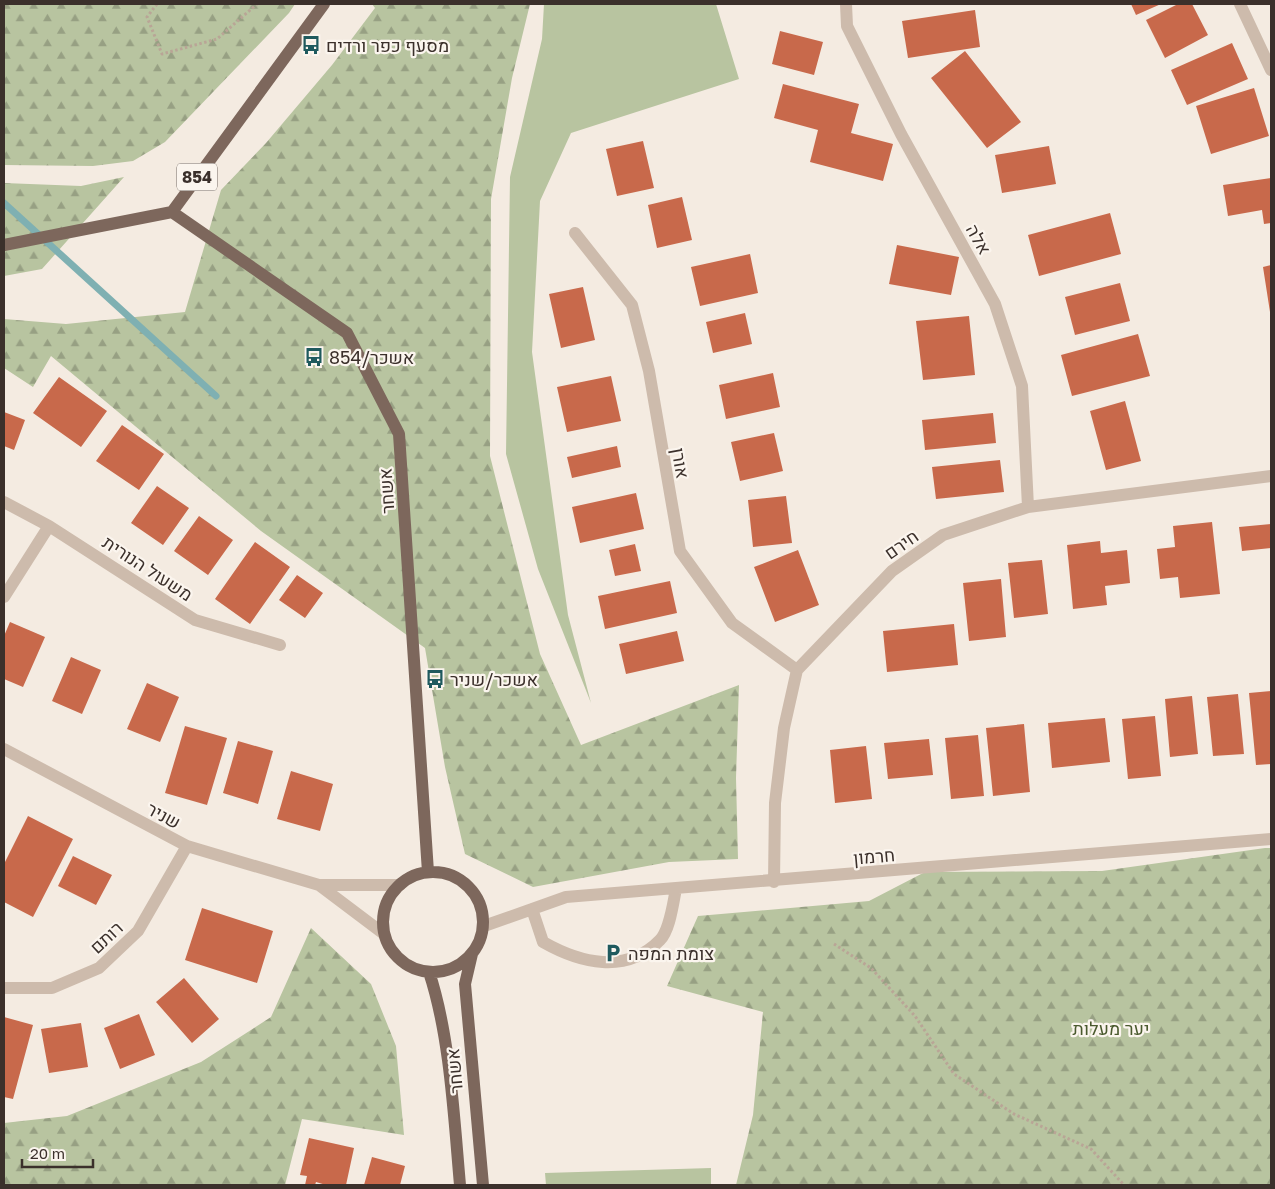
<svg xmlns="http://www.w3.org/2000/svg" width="1275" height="1189" font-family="'Golos Text',Heebo,sans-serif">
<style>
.green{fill:#b8c4a0}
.forest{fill:url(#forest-firs)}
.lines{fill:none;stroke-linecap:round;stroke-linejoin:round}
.stream{stroke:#7fb0b2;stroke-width:7}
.building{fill:#c8694b}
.path{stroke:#b9a596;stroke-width:3;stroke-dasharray:2.5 2.5;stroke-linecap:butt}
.minor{stroke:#cdbbac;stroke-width:12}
.major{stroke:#7d675c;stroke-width:12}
.labels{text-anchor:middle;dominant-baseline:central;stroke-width:4.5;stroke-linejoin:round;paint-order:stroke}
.shield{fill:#fbf5ee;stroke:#756b66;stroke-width:1}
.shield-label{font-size:16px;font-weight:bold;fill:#3b302b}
.poi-label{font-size:18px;fill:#3b302b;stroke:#fbf5ee;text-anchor:start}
.street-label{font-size:18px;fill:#3b302b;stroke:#fbf5ee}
.park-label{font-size:18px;fill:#4a5a2e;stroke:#fbf5ee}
</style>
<defs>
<pattern id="forest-firs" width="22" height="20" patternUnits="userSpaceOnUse" patternTransform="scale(1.25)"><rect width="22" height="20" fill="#b8c4a0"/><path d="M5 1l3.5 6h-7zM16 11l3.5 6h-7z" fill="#97a083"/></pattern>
</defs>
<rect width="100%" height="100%" fill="#f4ebe1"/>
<path class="green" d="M544 4H716L739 79 571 133 540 201 532 352 568 615 591 703 538 569 506 454 510 177 542 39Z
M711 1168V1185H546L545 1173Z"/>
<path class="forest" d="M4 4H295L289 13 165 142 133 161 93 166 4 165Z
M372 4H530L512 78 491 199 490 456 540 654 581 745 739 685 736 778 738 859 669 862 533 887 465 854 445 767 425 648 261 531 51 356 33 387 4 368V319L66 324 185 312 221 190 266 143 332 65 375 8Z
M124 177 42 269 4 276V183L81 186Z
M1265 848H1271V1185H736L753 1115 763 1012 667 986 698 916 869 901 925 872 1102 871Z
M311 928 371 984 396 1046 404 1135 302 1119 285 1185H4V1123L67 1116 201 1062 271 1017Z"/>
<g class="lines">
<path class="stream" d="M4 203 216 396"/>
</g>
<path class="building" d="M1131 4H1161L1136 15Z
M1178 4H1192L1208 35 1165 58 1146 20Z
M975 10 980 47 908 58 902 21Z
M780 31 823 42 814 75 772 64Z
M1232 43 1248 79 1187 105 1171 70Z
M965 51 1021 122 987 148 931 78Z
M783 84 859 104 851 133 893 144 883 181 810 162 818 130 774 118Z
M1254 88 1269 136 1211 154 1196 106Z
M643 141 654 188 617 196 606 149Z
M1049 146 1056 184 1002 193 995 155Z
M1271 178V223L1264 224 1262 210 1228 216 1223 185Z
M682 197 692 240 657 248 648 205Z
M1110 213 1121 254 1039 276 1028 235Z
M897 245 959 257 951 295 889 284Z
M750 254 758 293 700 306 691 267Z
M1271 265V312H1270L1263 267Z
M1120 283 1130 321 1075 335 1065 297Z
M583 287 595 340 561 348 549 294Z
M745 313 752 344 713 353 706 322Z
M969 316 975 375 923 380 916 321Z
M1138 334 1150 376 1072 396 1061 355Z
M773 373 780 407 726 419 719 385Z
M611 376 621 421 567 432 557 387Z
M59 377 107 411 81 447 33 413Z
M1125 401 1141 461 1106 470 1090 411Z
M4 412 25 420 14 450 4 446Z
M993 413 996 443 925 450 922 420Z
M122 425 164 454 139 490 96 461Z
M774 433 783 471 740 481 731 442Z
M617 446 621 467 572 478 567 457Z
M1000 460 1004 492 936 499 932 467Z
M157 486 189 508 163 545 131 523Z
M636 493 644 529 580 543 572 507Z
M786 496 792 543 753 547 748 500Z
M199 516 233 540 208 575 174 551Z
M1212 522 1220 594 1180 598 1178 577 1160 579 1157 549 1175 547 1173 526Z
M1271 524V548L1242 551 1239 527Z
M1100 541 1101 553 1127 550 1130 583 1105 586 1107 605 1073 609 1067 545Z
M255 542 290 567 250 624 215 599Z
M635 544 641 571 615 576 609 550Z
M798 550 819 605 775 622 754 567Z
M1042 560 1048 614 1014 618 1008 563Z
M297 575 323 593 305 618 279 600Z
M1001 579 1006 637 969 641 963 583Z
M670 581 677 613 605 629 598 596Z
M10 622 45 637 23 687 4 679V636Z
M954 624 958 665 887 672 883 631Z
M677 631 684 661 626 674 619 644Z
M71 657 101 670 82 714 52 701Z
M147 683 179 697 160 742 127 729Z
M1271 691V764L1256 765 1249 693Z
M1238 694 1244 754 1213 756 1207 697Z
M1192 696 1198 754 1170 757 1165 699Z
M1155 716 1161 776 1128 779 1122 719Z
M1105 718 1110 762 1052 768 1048 723Z
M1024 724 1030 792 993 796 986 728Z
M185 726 227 738 207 805 165 793Z
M978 735 984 796 951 799 945 738Z
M929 739 933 775 888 779 884 743Z
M238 741 273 751 258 804 223 793Z
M866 746 872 799 835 803 830 750Z
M291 771 333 784 320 831 277 819Z
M28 816 73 839 33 917 4 902V864Z
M73 856 112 875 96 905 58 886Z
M202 908 273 931 257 983 185 960Z
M184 978 219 1019 192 1043 156 1002Z
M139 1014 155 1055 120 1069 104 1028Z
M4 1017 33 1025 13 1099 4 1097Z
M81 1023 88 1067 49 1073 41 1029Z
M309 1138 354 1148 346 1185H326L316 1182 315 1185H305L307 1176 300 1175Z
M372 1157 405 1166 400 1185H364Z"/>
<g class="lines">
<path class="path" d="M157 4 147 17 162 54 217 39 257 4
M834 944 871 968 915 1016 954 1074 1014 1114 1091 1149 1124 1185"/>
<path class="minor" d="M846 4 847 26 901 134 995 304 1022 386 1028 507
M1240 4 1271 70
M575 233 632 305 649 371 680 551 732 623 797 670
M4 502 49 526 195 620 280 645
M4 597 49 526
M4 749 187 846 319 885H400
M774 882 775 803 784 728 797 670 892 571 943 535 1028 507 1271 476
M319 885 384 934
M532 909 543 942C580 963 626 975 660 940 670 930 673 903 676 889
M484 926 566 897 1271 839
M4 988H52L99 968 138 931 187 846"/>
<path class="major" d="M172 212 347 333 399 434 428 872
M4 245 172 212 324 4
M383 922a50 50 0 1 1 100 0a50 50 0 1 1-100 0Z
M472 954 465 984 483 1185
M429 972C450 1035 454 1118 460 1185"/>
</g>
<defs>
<g id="bus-bare" transform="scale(1.5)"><path d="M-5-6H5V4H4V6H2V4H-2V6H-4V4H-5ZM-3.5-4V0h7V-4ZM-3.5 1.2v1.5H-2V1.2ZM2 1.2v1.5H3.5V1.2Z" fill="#1f5a5e" stroke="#fbf5ee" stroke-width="2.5" paint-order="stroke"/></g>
<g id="parking-bare" transform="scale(1.5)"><path d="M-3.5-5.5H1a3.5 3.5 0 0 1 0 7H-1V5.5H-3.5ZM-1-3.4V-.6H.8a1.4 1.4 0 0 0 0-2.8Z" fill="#1f5a5e" stroke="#fbf5ee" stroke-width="2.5" paint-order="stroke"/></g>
</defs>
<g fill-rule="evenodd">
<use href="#bus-bare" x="311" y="45"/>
<use href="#bus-bare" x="314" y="357"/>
<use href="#bus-bare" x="435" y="679"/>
<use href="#parking-bare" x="613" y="953"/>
</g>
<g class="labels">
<rect class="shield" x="177" y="163.5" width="40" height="27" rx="4"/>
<g class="shield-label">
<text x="197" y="177">854</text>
</g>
<g class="poi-label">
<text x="326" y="45">מסעף כפר ורדים</text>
<text x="329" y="357">אשכר/854</text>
<text x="450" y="679">אשכר/שניר</text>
<text x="628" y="953">צומת המפה</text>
</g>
<g class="street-label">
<text transform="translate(979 239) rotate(61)">אלה</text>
<text transform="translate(681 463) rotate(80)">אורן</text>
<text transform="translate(386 491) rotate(-94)">אשחר</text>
<text transform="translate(901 544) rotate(-35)">חירם</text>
<text transform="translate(148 568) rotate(33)">משעול הנורית</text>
<text transform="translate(164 815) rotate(28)">שניר</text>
<text transform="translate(874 856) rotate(-5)">חרמון</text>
<text transform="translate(106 937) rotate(-43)">רותם</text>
<text transform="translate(454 1071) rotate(-95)">אשחר</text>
</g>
<g class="park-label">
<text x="1111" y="1028">יער מעלות</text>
</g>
</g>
<rect width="1275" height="1189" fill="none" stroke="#3b302b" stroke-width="10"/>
<path d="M22 1159v8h71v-8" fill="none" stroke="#3b302b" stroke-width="2.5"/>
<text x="30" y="1159" font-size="15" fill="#3b302b" stroke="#fbf5ee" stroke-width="4" paint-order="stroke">20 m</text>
</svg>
